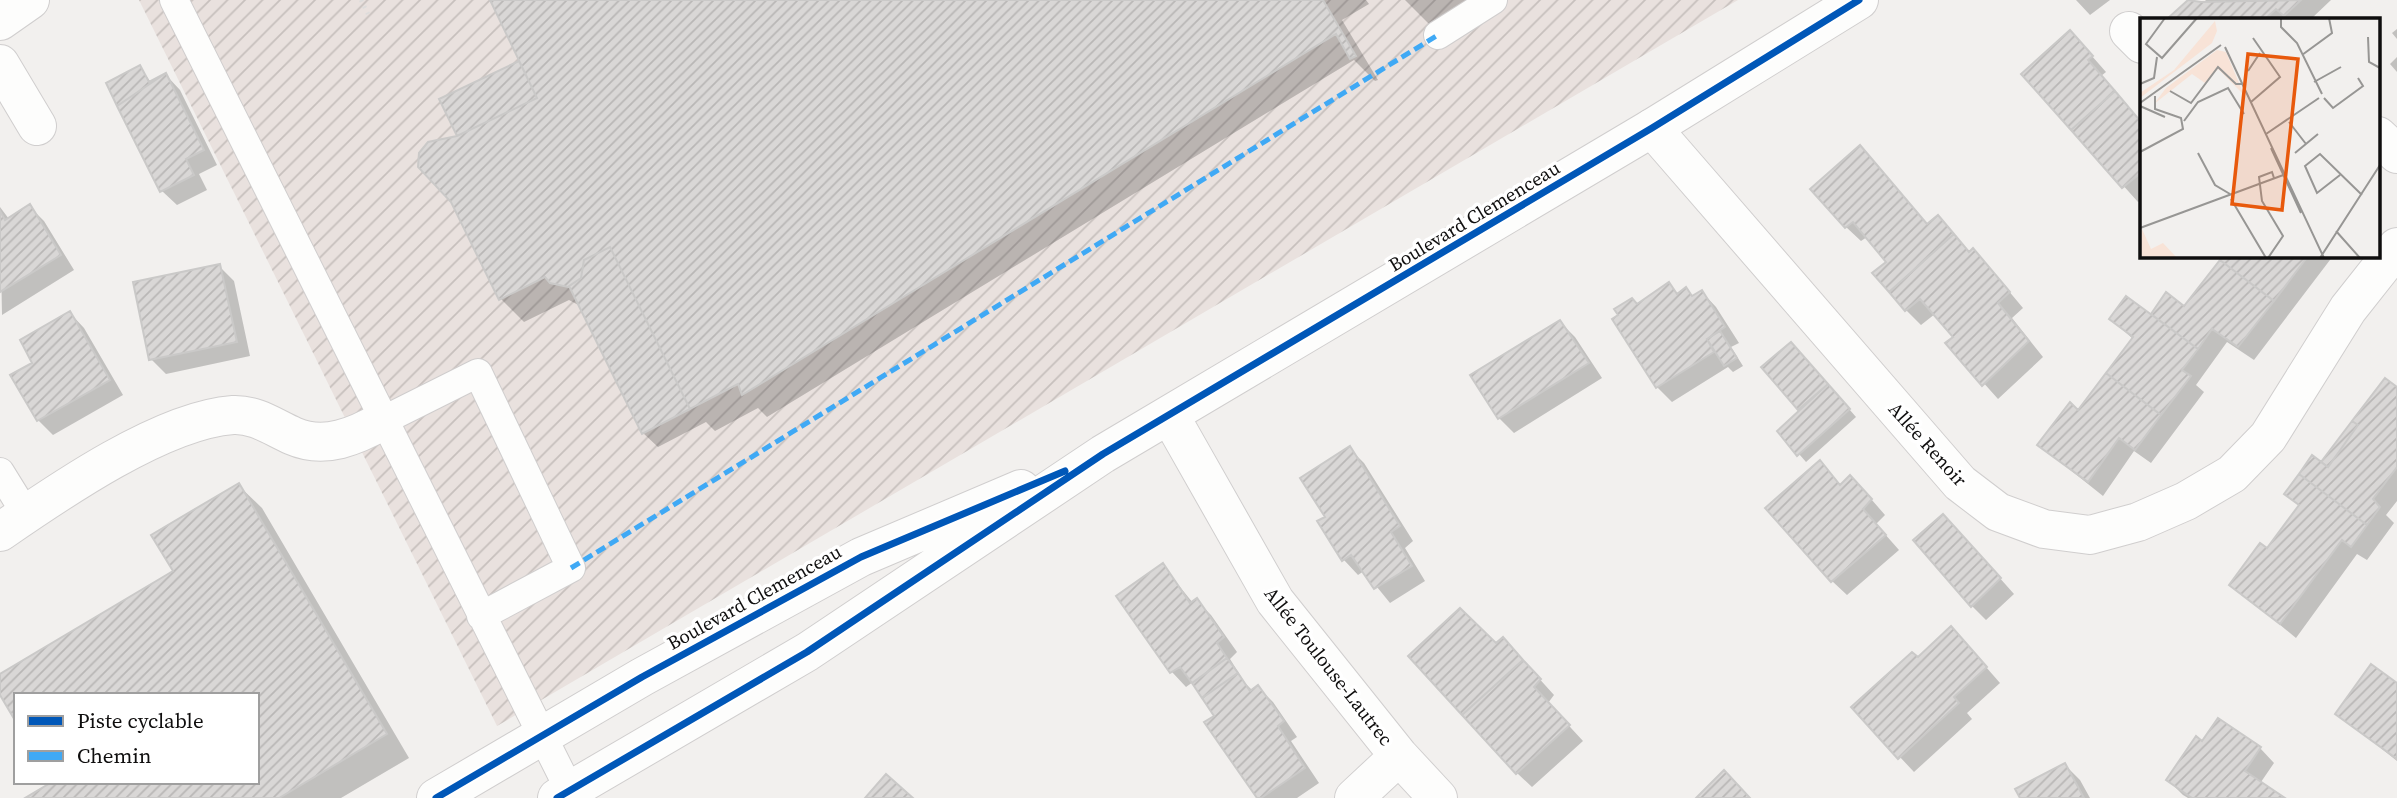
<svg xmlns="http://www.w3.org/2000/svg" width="2397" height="798" font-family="'Source Serif 4',serif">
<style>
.industrial{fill:url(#industrial-furrows)}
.shadow{fill:#0003}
.building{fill:url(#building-hatch);stroke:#cac9c8;stroke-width:2}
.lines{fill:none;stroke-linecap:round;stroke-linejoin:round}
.lane-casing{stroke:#d0cece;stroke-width:30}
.street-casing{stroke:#d0cece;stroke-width:40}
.secondary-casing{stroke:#d0cece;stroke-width:40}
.path{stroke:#dddcdb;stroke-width:4.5;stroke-dasharray:2 5;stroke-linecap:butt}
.lane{stroke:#fdfdfc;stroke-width:28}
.street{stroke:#fdfdfc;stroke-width:38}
.secondary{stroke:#fdfdfc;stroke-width:38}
.quiet{stroke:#3fa9f5;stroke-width:5;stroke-dasharray:10 5;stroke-linecap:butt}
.cycleway-casing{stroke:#fff;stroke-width:11}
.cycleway{stroke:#0057b8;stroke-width:7}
.labels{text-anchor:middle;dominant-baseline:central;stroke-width:7;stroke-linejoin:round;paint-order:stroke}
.street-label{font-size:19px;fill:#0f0e0e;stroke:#fff}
.inset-road{fill:none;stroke:#979694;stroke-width:2}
.view{fill:#e8590c;fill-opacity:0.15;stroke:#e8590c;stroke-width:3.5}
.inset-edge{fill:none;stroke:#0f0e0e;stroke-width:3.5}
</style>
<defs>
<pattern id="industrial-furrows" width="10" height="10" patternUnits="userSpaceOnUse" patternTransform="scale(1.75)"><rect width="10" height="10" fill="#e9e1de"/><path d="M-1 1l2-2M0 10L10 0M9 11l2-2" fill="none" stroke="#c7c0bd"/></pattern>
<pattern id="building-hatch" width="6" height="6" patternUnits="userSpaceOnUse" patternTransform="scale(1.75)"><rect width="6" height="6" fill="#d9d7d6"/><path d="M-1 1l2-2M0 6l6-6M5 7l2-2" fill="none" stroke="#b9b7b6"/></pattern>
</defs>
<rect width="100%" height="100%" fill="#f2f0ee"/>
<path class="industrial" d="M139 0H1738L497 726Z"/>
<path class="shadow" d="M492 0H1366L1369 4 1342 20 1378 80 1375 81 1354 60 767 417 758 408 715 431 706 422 658 447 643 433 582 307 569 300 524 322 501 299 453 203 424 174 419 160 459 138 441 100 521 62Z
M1405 0H1468L1429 24Z
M2076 0H2110L2090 15Z
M2191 0 2202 4 2206 0H2331L2311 19H2170Z
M2397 29V39L2392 33Z
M2084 47 2106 72 2101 76 2142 123V199L2138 202 2023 74Z
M2397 57V72L2390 64Z
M140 67 152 84 166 75 180 90 217 165 199 174 207 190 177 205 162 191Z
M1860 147 1928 225 1938 217 1970 253 1987 265 2023 308 2012 318 2043 357 1998 399 1948 343 1956 338 1935 314 1921 325 1906 310 1888 262 1867 237 1861 241 1846 227Z
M0 207 9 219 30 207 44 221 74 270 2 315Z
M2225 256H2333L2254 360 2227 342 2196 385 2204 392 2151 463 2134 451 2103 496 2039 445 2079 412 2133 339 2111 319 2151 316 2167 295 2184 309Z
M219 266 234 281 250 356 166 374 151 359Z
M1669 285 1679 295 1686 289 1694 297 1702 292 1716 307 1739 343 1731 347 1743 366 1733 372 1728 367 1672 402 1657 387 1637 306Z
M70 313 84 328 123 395 53 435 38 420 35 364Z
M1560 322 1575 337 1602 378 1514 433 1499 418Z
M1799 351 1856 417 1806 462 1779 431 1800 410 1763 367Z
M2397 390V501L2386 515 2394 523 2367 560 2357 554 2296 638 2232 585 2268 551 2300 507 2287 493 2328 470Z
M1350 449 1364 463 1413 541 1405 548 1425 581 1390 603 1364 571 1358 575 1344 560 1319 521 1327 517Z
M1820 463 1842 486 1865 492 1885 515 1876 524 1899 550 1847 595 1832 581Z
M238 485 262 508 409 758 341 798H29L257 782V695L0 692V676L176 572Z
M1958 531 2014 594 1986 620 1972 606Z
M1163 566 1193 603 1196 600 1211 615 1237 652 1230 659 1245 683 1253 691 1258 687 1273 702 1297 737 1291 741 1319 783 1297 798H1259L1217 716 1193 682 1186 687 1172 672 1119 596Z
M1965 643 2000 683 1967 713 1972 719 1914 772 1853 707 1918 659Z
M1496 646 1517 654 1554 695 1548 703 1583 741 1532 787 1517 773Z
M2397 685V761L2337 713Z
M2203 744 2260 748 2274 763 2261 782 2282 798H2188L2183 795 2168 780Z
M2065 765 2080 780 2090 798H2022Z"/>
<path class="building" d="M490 0H1323L1356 56 1350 59 1336 34 742 395 738 384 690 409 610 247 584 260 581 278 568 287 550 283 545 277 499 300 451 202 418 167 419 153 428 142 457 136 537 98Z
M2188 0 2201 2 2301 0 2284 16 2276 9 2265 19H2167Z
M2070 30 2093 56 2088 60 2115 91 2071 130 2021 74Z
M519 61 537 98 457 136 439 99Z
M140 65 149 82 166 73 117 106 106 83Z
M166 73 204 150 186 159 194 175 160 192 117 106Z
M2115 91 2142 123V172L2122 188 2071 130Z
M1860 145 1927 224 1938 215 1954 234 1889 292 1872 273 1886 262 1853 222 1845 228 1810 189Z
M30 204 61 255 0 292V211L5 220Z
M1954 234 1969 252 1973 248 2010 292 1998 303 2029 341 1982 386 1945 343 1953 337 1920 299 1905 311 1889 292Z
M610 247 690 409 642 434 569 286 581 278 584 260Z
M2223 256H2308L2274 301 2220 260Z
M2220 260 2274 301 2238 347 2212 329 2198 349 2151 314 2166 292 2184 306Z
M220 264 237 342 149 360 133 282Z
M1669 282 1677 294 1686 287 1692 296 1702 290 1725 327 1707 339 1714 352 1656 388 1612 319 1618 315 1614 309 1632 298 1637 304Z
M2126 296 2198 349 2182 370 2191 376 2161 415 2106 373 2133 337 2109 319Z
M70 311 110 380 37 421 10 375 32 363 20 340Z
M1560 320 1589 363 1498 419 1470 375Z
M1720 331 1737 358 1724 366 1707 339Z
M1791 342 1828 384 1798 410 1761 367Z
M2106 373 2161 415 2135 450 2119 438 2088 482 2037 445 2070 402 2078 410Z
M2385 378 2397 387V467L2373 499 2380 507 2367 525 2299 474 2312 455 2328 467 2358 425 2352 421Z
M1828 384 1850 409 1797 456 1777 431Z
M2352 421 2358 425 2328 467 2321 462Z
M1350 446 1400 526 1391 532 1412 566 1374 589 1351 555 1342 561 1317 521 1325 517 1300 478Z
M1820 460 1840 485 1850 475 1872 499 1863 509 1886 535 1831 582 1765 508Z
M2299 474 2367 525 2351 547 2342 540 2280 624 2229 585 2260 543 2267 548 2299 505 2284 494Z
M239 483 387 734 279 798H25L52 782H257V695H16V722L0 695V674L173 571 151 535Z
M1943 514 2001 578 1971 607 1913 540Z
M1163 563 1190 603 1197 598 1224 637 1217 643 1227 658 1192 683 1180 667 1170 673 1116 596Z
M1460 608 1496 643 1503 637 1523 660 1462 715 1408 656Z
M1951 626 1987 667 1954 697 1959 703 1898 759 1851 707 1912 652 1918 657Z
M1227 658 1238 673 1202 698 1192 683Z
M1523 660 1541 679 1534 687 1570 725 1516 774 1462 715Z
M2371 664 2397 683V759L2335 714Z
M1238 673 1250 691 1258 685 1284 721 1278 726 1305 768 1261 798H1257L1204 722 1214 716 1202 698Z
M2218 718 2261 747 2245 771 2285 798H2192L2166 780 2196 736 2202 741Z
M2065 763 2084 798H2020L2015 789Z
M1724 770 1750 798H1696Z
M886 774 913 798H865Z"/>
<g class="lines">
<g class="lane-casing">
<path id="lane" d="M174 0 570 791
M1438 35 1493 0
M384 420 478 373 571 568 481 616
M0 472 26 514"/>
</g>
<g class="street-casing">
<path id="street" d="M0 21 30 0
M2129 31 2142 44
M0 64 37 126
M1652 128 1960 483 1998 512 2044 529 2090 535 2138 522 2186 501 2232 474 2268 437 2348 309 2397 247
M2378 136 2397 154
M1170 416 1275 601 1399 756 1438 798
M0 532C58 492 162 420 233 415 255 414 273 427 293 436 325 450 356 436 384 420
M1354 798 1399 756"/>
</g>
<g class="secondary-casing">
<path id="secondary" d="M436 798 642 677 861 557 1021 489
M557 798 807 652 1103 454 1652 128 1859 0"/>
</g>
<path class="path" d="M361 0 368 14"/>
<use href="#lane" class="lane"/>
<use href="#street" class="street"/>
<use href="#secondary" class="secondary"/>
<path class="quiet" d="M571 568 1438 35"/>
<g class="cycleway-casing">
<path id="cycleway" d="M436 798 642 677 861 557 1065 471
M557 798 807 652 1103 454 1652 128 1859 0"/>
</g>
<use href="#cycleway" class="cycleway"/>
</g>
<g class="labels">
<g class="street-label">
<text transform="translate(1474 216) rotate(-31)">Boulevard Clemenceau</text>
<text transform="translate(1928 444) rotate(48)">Allée Renoir</text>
<text transform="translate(754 597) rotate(-29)">Boulevard Clemenceau</text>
<text transform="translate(1329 666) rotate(52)">Allée Toulouse-Lautrec</text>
</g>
</g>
<g transform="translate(2140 18)">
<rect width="240" height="240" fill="#f2f0ee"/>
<path d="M75 3 77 13 72 25 0 80V75L34 52ZM77 32 86 34 104 77 78 51 65 65 52 56 14 86 26 70ZM2 211 11 231 23 225 37 240H0Z" fill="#f8e3d7"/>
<path class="inset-road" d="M25 0 6 26 22 40 57 0M141 0V9L157 25 182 76M228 19 229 44 240 50M85 29 184 240M162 37 192 15 189 0M108 53 120 35M174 64 201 49M0 66 14 60 17 39M30 73 51 85 78 49 96 66H103M184 80 193 90 223 68 218 60M111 84 140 59 113 20M0 85 81 27M0 88 25 99M44 103 58 84 88 70 104 96M149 104 166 126M126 116 179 80M131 130 161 195M0 134 43 111 41 100 15 91V78M58 135 75 167 90 176M155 135 178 116M200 157 177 175 165 148 180 136 222 177M91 181 126 240M0 210 146 156M196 213 220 240M128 240 143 218 122 183 119 159 132 154 134 160M180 240 240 147"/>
<path class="view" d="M108 36 158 41 142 192 92 186Z"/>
<rect width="240" height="240" class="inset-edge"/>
</g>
<rect x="14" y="693" width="245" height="91" fill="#ffffff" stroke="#9f9f9f" stroke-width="2"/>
<rect x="28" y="716" width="35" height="10" fill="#0057b8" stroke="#9f9f9f" stroke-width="2"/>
<text x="77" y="728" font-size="21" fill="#0f0e0e">Piste cyclable</text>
<rect x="28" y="751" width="35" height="10" fill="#3fa9f5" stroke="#9f9f9f" stroke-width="2"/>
<text x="77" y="763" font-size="21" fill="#0f0e0e">Chemin</text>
</svg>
